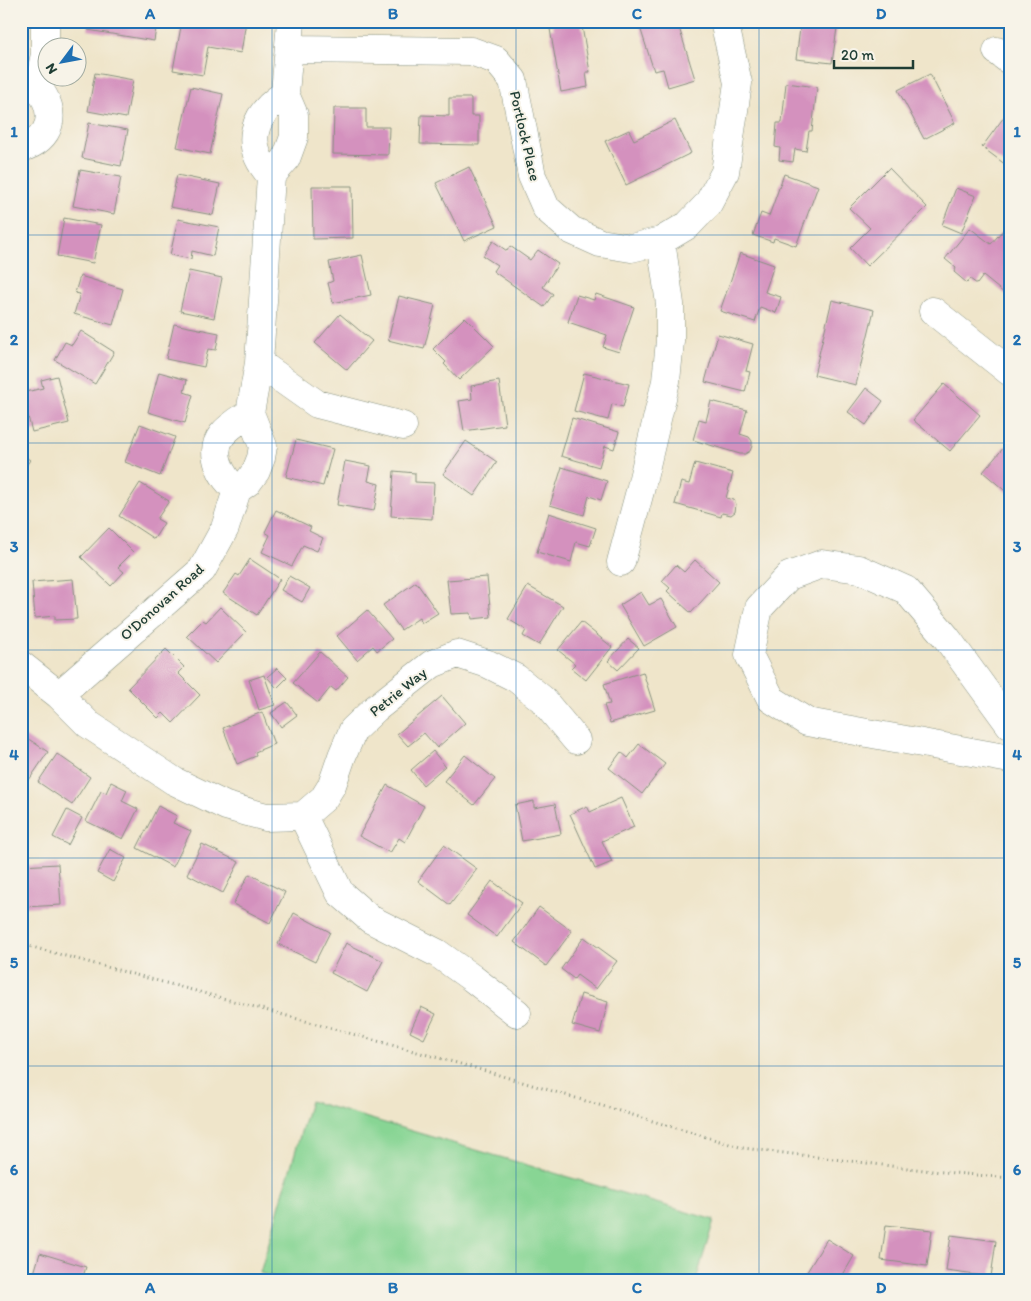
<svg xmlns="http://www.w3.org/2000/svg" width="1031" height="1301" font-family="Itim,sans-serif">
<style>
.green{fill:#88d594;stroke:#548964}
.building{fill:#d491be}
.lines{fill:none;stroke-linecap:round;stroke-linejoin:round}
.minor-casing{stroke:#87917f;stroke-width:29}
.path{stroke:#87917f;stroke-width:3;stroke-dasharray:1 4;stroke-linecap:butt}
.minor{stroke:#fff;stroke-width:28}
.grid{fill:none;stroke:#1f6fb2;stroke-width:1;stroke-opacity:0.55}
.labels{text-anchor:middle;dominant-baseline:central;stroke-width:4;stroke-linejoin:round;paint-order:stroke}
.street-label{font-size:15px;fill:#1f3d34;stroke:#f7f3e8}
.neatline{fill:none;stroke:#1f6fb2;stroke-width:2}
.grid-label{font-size:16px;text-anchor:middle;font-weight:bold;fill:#1f6fb2}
</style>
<rect width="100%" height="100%" fill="#f7f3e8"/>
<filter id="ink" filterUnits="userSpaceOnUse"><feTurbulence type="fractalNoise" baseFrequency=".02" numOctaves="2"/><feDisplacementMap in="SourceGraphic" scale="10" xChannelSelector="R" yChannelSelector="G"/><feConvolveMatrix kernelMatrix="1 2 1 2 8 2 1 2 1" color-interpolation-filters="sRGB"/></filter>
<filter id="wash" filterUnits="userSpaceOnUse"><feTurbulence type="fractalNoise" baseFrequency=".0096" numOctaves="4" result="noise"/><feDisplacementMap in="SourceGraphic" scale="20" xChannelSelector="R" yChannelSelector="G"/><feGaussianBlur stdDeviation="1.12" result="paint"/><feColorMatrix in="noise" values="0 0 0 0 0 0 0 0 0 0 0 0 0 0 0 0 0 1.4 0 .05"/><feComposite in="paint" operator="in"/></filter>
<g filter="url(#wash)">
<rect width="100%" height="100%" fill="#efe5ca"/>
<path class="green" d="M310 1101 714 1220 696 1280H283L260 1273Z"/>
<g id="blocks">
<path class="building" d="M90 21H157L154 41 88 30Z
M182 21H246L241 53 208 47 203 75 173 70Z
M552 21H581L590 72H586L588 87 561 92 550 29H554Z
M638 21H677L695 79 668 87 663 69 654 71Z
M801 21H838L832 63 796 59Z
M95 73 133 80 126 118 88 111Z
M930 74 955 123 924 139 898 90Z
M786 83 817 87 812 131H809L806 151 795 149 793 162 779 160 780 148 775 147 777 123H782Z
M191 87 223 94 210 154 177 147Z
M449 98H471V116H479V145L420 144 421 115 449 116Z
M334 108H366V127H389L388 155 333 154Z
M1004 117 1010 122V168L982 147Z
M675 120 691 153 626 185 605 141 629 130 634 140Z
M89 123 128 130 121 166 82 158Z
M469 167 497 226 464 241 436 183Z
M889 168 927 207 867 266 850 248 870 228 849 208Z
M80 170 121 177 114 214 73 206Z
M784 174 818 186 796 246 774 238 773 242 753 235 761 213 769 216Z
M177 175 220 184 213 215 170 207Z
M312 186H352L353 238 313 239Z
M956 188 976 196 961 233 942 225Z
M64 218 101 225 93 263 57 256Z
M178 219 219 227 213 256 192 251 191 259 170 255Z
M970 228 991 244 1004 229 1010 234V298L983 276 977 284 970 279 967 283 954 272 956 268 945 259Z
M493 241 507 251 510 246 530 260 538 250 558 264 543 287 553 294 544 307 493 271 497 265 483 256Z
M740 253 774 265 765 292 781 297 776 313 760 307 755 322 720 311Z
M362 255 371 295 333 303 328 283 333 281 329 262Z
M189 271 222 278 214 318 180 311Z
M80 276 123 289 113 325 74 314 80 294 75 293Z
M596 294 634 307 619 352 603 347 607 335 568 322 577 295 594 300Z
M399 296 435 305 424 349 388 340Z
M832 300 874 310 856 385 814 375Z
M340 314 372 341 347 370 315 343Z
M465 317 494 346 459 380 444 364 446 362 433 349Z
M174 324 219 333 216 350 208 349 204 367 166 359Z
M81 331 114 352 95 384 55 360 65 342 72 345Z
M718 334 753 344 746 371 750 372 745 392 705 382Z
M159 372 187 380 184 392 193 395 185 423 148 412Z
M584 373 629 384 623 407 612 404 608 420 574 411Z
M57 376 69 423 32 432 22 393 43 388 41 380Z
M499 381 505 425 464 431 459 401 472 399 471 386Z
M944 384 980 415 950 451 913 420Z
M866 388 883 401 866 425 848 412Z
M711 401 747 410 740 434 749 437 752 441V446L750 451 745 454H740L693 440 699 419 706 421Z
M572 418 619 432 614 449 605 446 599 467 561 456Z
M140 424 175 437 160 476 125 462Z
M296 440 333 449 323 486 286 477Z
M466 441 497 462 474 496 443 474Z
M1005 446 1010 451V495L983 472Z
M21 454 30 460 21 473Z
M345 461 371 466 368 481 379 484 374 511 337 505Z
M695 463 733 473 726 498 734 500 736 504 735 512 731 515 722 513 721 517 675 504 681 482 689 484Z
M562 467 607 481 601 500 589 496 584 515 550 505Z
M394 471 415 473V482L434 483 432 519 391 516Z
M140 483 169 501 157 519 164 523 154 539 119 516Z
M276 510 311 527 309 531 323 538 317 551 303 545 292 566 262 552 270 535 265 532Z
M549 513 596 528 590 546 576 542 571 562 537 552Z
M109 528 133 552 118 567 124 572 111 586 81 557Z
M250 559 280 579 257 615 223 593 236 574 239 576Z
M695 560 719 582 691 613 667 591 670 588 662 581 676 565 684 572Z
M289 576 310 588 302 602 281 590Z
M487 577 491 617 472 619 471 613 451 614 447 580Z
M73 579 77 619 55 620V616L35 618 32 582Z
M416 582 438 613 422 623 419 618 401 630 383 605Z
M528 586 563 606 539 645 523 636 526 630 508 619Z
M641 592 649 605 661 599 677 627 644 646 620 605Z
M220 607 246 632 216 663 187 636 203 620 206 622Z
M367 610 392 639 377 651 373 646 357 660 337 636Z
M581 622 612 647 586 680 571 668 575 664 558 650Z
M628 639 639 648 618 670 608 661Z
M166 649 184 667 178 673 200 695 173 723 163 713 158 718 128 688Z
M320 652 348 677 336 691 331 687 318 703 293 683Z
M277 668 287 678 277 688 267 677Z
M643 672 655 710 610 723 604 705 610 704 604 684Z
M264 675 275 705 259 710 249 680Z
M442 696 465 723 437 748 424 733 408 746 397 734Z
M287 702 297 715 281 727 271 713Z
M262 712 274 744 255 752 256 756 237 764 223 728Z
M21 734 48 752 29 780 21 775Z
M639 744 665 764 642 794 609 768 621 752 628 758Z
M433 751 445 766 423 785 411 770Z
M57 754 90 777 72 805 38 782Z
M465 755 495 779 474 805 444 781Z
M111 782 127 790 122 801 138 809 123 839 86 821 101 791 106 793Z
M387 785 424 806 405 842 399 838 390 853 359 836Z
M621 798 634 827 602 841 612 862 595 869 570 814 587 806 590 812Z
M534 801V808L555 804 561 834 522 841 515 805Z
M158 806 177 816 173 823 191 831 173 867 137 848Z
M67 810 82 818 68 845 53 837Z
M202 844 239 862 223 893 187 874Z
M444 845 477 869 450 905 418 881Z
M110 849 126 858 113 882 97 873Z
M58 864 61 905 24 907 21 885V866Z
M249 874 285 892 270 923 233 904Z
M492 881 522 903 497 937 467 915Z
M539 907 572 931 546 966 514 942Z
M294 913 330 932 315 962 278 944Z
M584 937 617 961 596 989 577 975 574 979 561 969Z
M346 943 383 961 367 992 331 973Z
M581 994 608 1002 600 1033 572 1025Z
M421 1007 436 1014 424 1039 410 1032Z
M886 1225 932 1230 927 1266 881 1260Z
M951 1235 996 1241 991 1277 946 1271Z
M827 1239 854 1256 840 1280H802Z
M40 1253 86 1267 82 1280H32Z"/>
</g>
</g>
<g filter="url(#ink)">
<use href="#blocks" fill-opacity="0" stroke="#87917f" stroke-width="1"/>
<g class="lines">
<g class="minor-casing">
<path id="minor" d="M290 49 471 51 496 60 513 80 532 176 546 208 571 230 600 243 631 248 661 241 688 225 708 204 725 172 738 83 724 21
M997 51 1010 61
M38 88 45 54V21
M21 148C52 140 58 112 38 88
M271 176C243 145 252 115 285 94
M933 311 1010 372
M259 363 317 404 403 426
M237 490C222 478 208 453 222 435 229 426 241 419 250 413
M621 562 640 491 666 381 670 341V304L661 241
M21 665 59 695 88 724 174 781 226 806 266 817 303 816 340 893 370 919 437 953 472 978 517 1013
M59 695 202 570 225 528 237 490 248 482 256 471 261 458 263 446 250 413 259 363 271 176 286 159 294 137V115L285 94 291 21
M1010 725 946 637 906 590 859 569 822 564 789 576 759 608 749 655 771 699 807 722 1010 759
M303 816 324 798 332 785 342 756 353 730 375 709 432 664 457 654 488 664 516 678 542 699 576 740"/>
</g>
<path class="path" d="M21 944 244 1004 482 1070 743 1148 932 1171 1010 1178"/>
<use href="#minor" class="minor"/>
</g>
</g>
<path class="grid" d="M272 21V1280M516 21V1280M759 21V1280M21 235H1010M21 443H1010M21 650H1010M21 858H1010M21 1066H1010"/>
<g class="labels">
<g class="street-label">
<text transform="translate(525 136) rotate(77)">Portlock Place</text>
<text transform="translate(162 602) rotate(-42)">O'Donovan Road</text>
<text transform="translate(398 692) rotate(-39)">Petrie Way</text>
</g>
</g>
<rect width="1031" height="1301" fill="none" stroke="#f7f3e8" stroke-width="55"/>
<g transform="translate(62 62) rotate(238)"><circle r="24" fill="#f7f3e8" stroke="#a1aaa0"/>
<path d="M0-4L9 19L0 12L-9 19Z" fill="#1f6fb2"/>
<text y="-8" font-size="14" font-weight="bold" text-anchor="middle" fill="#1f3d34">N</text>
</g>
<path d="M834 60v8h79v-8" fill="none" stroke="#1f3d34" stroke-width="2.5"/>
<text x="841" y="60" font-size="15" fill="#1f3d34" stroke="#f7f3e8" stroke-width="4" paint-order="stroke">20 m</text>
<rect x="28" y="28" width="976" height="1246" class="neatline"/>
<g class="grid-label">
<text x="150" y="19">A</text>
<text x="393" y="19">B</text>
<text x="637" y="19">C</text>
<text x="881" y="19">D</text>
<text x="14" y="137">1</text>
<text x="1017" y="137">1</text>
<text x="14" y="345">2</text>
<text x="1017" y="345">2</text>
<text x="14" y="552">3</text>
<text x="1017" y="552">3</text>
<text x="14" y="760">4</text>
<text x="1017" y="760">4</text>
<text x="14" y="968">5</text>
<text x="1017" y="968">5</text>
<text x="14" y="1175">6</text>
<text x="1017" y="1175">6</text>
<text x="150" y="1293">A</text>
<text x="393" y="1293">B</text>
<text x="637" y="1293">C</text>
<text x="881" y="1293">D</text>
</g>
</svg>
